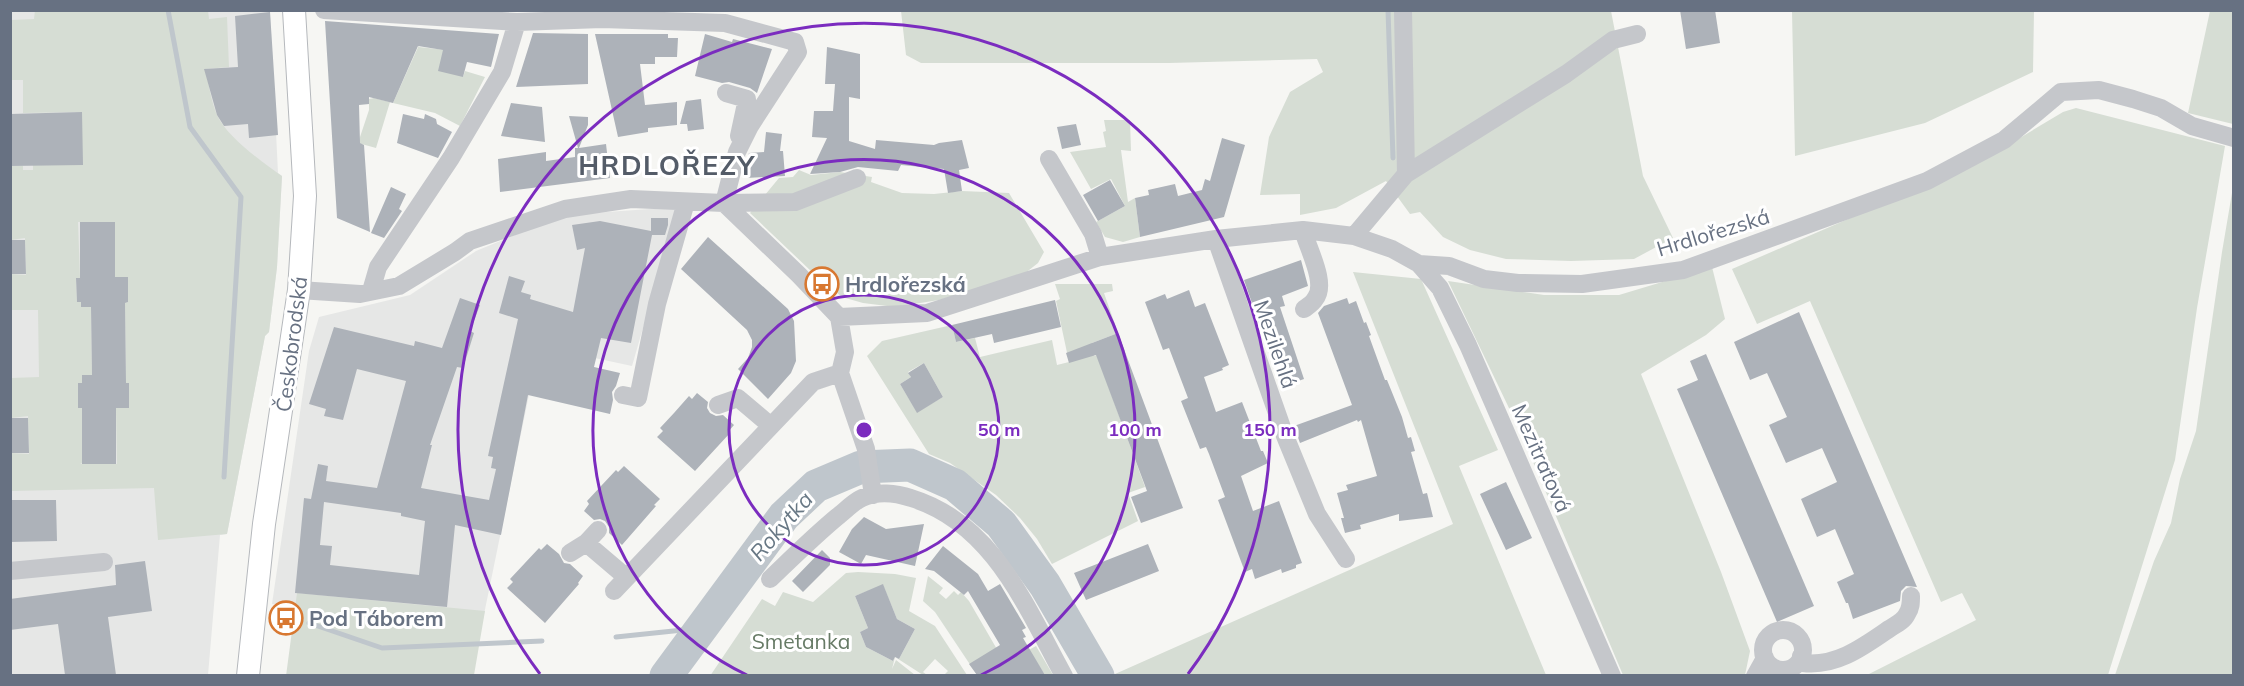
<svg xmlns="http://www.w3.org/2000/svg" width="2244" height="686" font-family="Mulish,sans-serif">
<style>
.built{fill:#e6e7e6}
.green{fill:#d6ddd4;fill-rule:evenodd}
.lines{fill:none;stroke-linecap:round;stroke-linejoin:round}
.stream{stroke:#bfc6cc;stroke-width:5}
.river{stroke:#bfc6cc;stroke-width:33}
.building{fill:#adb2b9;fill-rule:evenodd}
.major-casing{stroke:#b5b8bc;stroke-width:24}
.minor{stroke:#c5c7cb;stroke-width:18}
.major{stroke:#fff;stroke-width:22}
.ring{fill:none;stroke:#7b2cbf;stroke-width:3}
.labels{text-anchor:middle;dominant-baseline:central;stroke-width:6;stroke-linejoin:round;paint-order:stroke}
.street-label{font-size:21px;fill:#677182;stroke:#fff}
.poi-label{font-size:21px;font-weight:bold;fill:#677182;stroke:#fff;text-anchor:start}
.park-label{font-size:21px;fill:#667a65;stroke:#fff}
.water-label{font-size:22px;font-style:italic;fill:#687885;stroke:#fff}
.district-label{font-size:27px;font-weight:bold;letter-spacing:1.5px;fill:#545c68;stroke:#fff}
.centre{fill:#7b2cbf;stroke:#fff;stroke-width:3}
.ring-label{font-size:18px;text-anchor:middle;font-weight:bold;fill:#7b2cbf;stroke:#fff;stroke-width:6;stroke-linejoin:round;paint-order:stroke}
</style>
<rect width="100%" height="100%" fill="#f6f6f3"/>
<path class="built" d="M10 11H270L278 173 282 176 277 267 269 332 265 336 227 534 220 535 208 675H11Z
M678 207 632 366 539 346 481 629 272 604 309 351 319 317 410 295 476 251 564 215Z"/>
<path class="green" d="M35 10H208L209 19 227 17 229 67 205 69C209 84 211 101 217 115 226 136 263 163 282 176L277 267 269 332 265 336 227 534 158 540 154 488 11 491V453L29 454 28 416 11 418V378L39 377 38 310H11V274L26 275 25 238 11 240 10 166H23V170H33V165L81 112 23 113V80H11V20L34 19ZM78 222 115 223V277H128V302L125 303 126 383H129V407L116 408 117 464H80L82 463V408H78L79 383H82L92 375 91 307H81V302H77L76 278H80Z
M901 11H1611L1643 176 1673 238 1634 259 1571 261 1506 259 1470 250 1443 237 1420 212 1410 214 1386 181 1336 208 1300 215V194L1260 195 1269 137 1290 92 1323 72 1317 59 1169 63H921L906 55Z
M1792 11H2034L2033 72 1925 123 1795 156Z
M2210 11H2233V124L2188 113Z
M419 45V47L446 50 463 77 465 71 485 77 460 126 435 113 393 103Z
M374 98 390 102 376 148 358 143 369 110V99Z
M2076 108 2225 146 2197 308 2175 460 2108 675H1867L1976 620 1962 593 1941 602 1810 301 1757 324 1732 269 1978 163 2063 112Z
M1104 120H1130L1131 151 1121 150 1128 202 1135 198 1140 237 1123 242 1105 237 1096 222 1125 206 1111 179 1091 189 1070 152 1106 147 1103 132 1106 131Z
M799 170 811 175 840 172 872 177 871 182 902 193 934 194 962 191 1009 193 1044 252 1038 263 1019 278 939 300 895 307 863 303 842 297 812 272 750 213 779 178 793 177Z
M2233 187V675H2115L2154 561 2171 523 2180 479 2196 431 2222 252Z
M1712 267 1725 319 1706 335 1641 374 1721 572 1750 651 1745 675H1623L1520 431 1448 281 1544 295H1619Z
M1353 272 1421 279 1498 450 1459 466 1546 675 1116 676 1115 674 1453 524Z
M1055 284H1112L1113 291 1104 293 1118 333 1092 343 1091 347 1094 356 1097 355 1145 487 1128 493 1138 521 1052 564 1037 539 1020 518 996 495 950 463 929 454 867 356 882 341 952 325 956 342 975 338 980 357 1052 340 1057 365 1069 362 1056 301 1060 299ZM924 363 943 397 917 412 900 384 911 377 908 372Z
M858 572 895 574 916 578 909 611 935 626 967 675H944L948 671 935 659 923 672 927 675H923L895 657 892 669 896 660 915 675 710 676 762 599 775 606 783 592 813 602 846 573ZM883 585 897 619 915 629 899 659 895 657 893 661 866 647 860 632 868 628 855 596Z
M928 576 943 588 939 593 946 599 954 591 958 595 961 592 969 601 1005 663 1036 646 1053 675H1045L1036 661 1012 675H977L935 612 923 601Z
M297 593 485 611 474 675 286 676Z"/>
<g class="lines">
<path class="stream" d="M168 10 190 127 241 197 224 477
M1388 10 1393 158
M309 623 382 648 542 641
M616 637 702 628"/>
<path class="river" d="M666 676 784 516 816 486 861 467 910 465 955 485 1001 524 1045 585 1098 676"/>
</g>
<path class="building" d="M1680 10H1715L1720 43 1686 49Z
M270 12 278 135 249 138 248 124 224 126 217 115 204 69 238 67 235 16Z
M325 21 499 34 491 67 467 62 463 77 438 71 443 50 418 46 393 103 369 97V104L359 105 360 143 364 145 370 232 337 218Z
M533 33 588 34V84L516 87Z
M595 34H668V38H678L677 57H655V64H640L645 105 677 102V125L648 128V132L618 137Z
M705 34 732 42 733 39 772 49 757 93 750 88 729 82 722 83 695 76Z
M827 47 860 54V99L849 97V141L875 149 876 140 934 145 939 143 962 140 969 168 959 170 962 191 948 193 944 169 901 165 898 171 858 167 840 172 810 174 827 138 812 137 814 111H833L835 84H825Z
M701 99 704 129 688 131 687 124H680L686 101Z
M511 103 542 107 545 142 501 136Z
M82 112 83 165 10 166V114Z
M403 114 424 119 425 114 436 119 437 124 452 132 438 158 397 143Z
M569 116 588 117V125L579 148 606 144 610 178 500 192 498 159 546 152V161L575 157V148H578Z
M1076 124 1081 145 1062 149 1057 127Z
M766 132 782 134 780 151H783L785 176 746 178 748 156 749 153 764 152Z
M1222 138 1245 145 1224 217 1140 237 1135 198 1149 195 1148 190 1175 184 1178 196 1202 190 1205 179 1210 181Z
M1110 180 1125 206 1098 221 1083 195Z
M391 187 406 194 399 209 402 211 384 238 371 233Z
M651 218H668V225L665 235H652L631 343 601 338 594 367 620 373 616 386 612 392 613 400 610 414 528 395 501 535 455 525 447 607 295 593 304 498 311 499 318 464 328 466 326 481 377 488 406 381 357 369 343 420 324 416 326 409 309 404 334 327 414 346 415 341 442 348 460 298 480 305 470 331 474 333 463 368 457 367 430 445H432L421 488 489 500 496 469 491 468 493 457 488 456 518 319 499 313 509 276 525 281 521 292 531 295 530 299 573 312 585 248 577 250 572 225 600 221 651 231ZM324 502 401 513V516L425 521 419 575 330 565 332 546 320 545Z
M80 222H115V277H128V302L125 303 126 383H129V408H116V464H82V408H78V383H82V375H92L91 307H81V302H77L76 278H80Z
M708 237 788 309 794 321 796 361 791 373 768 399 738 369 748 358 752 347V340L747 330 681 269Z
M10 240H25L26 274H10Z
M1301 260 1308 286 1282 296 1285 306 1280 307 1304 379 1281 387 1244 280Z
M1189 290 1195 307 1205 303 1229 365 1222 368 1223 370 1204 377 1216 412 1242 402 1261 451H1263L1268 463 1241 476 1253 511 1279 501 1302 563 1296 565V568L1282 573 1281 569 1255 579 1252 569 1245 572 1218 500 1225 497 1209 454 1206 447 1200 449 1181 401 1188 398 1169 348 1163 350 1145 302 1165 294 1167 299Z
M1347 298 1349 304 1356 301 1364 323 1366 322 1371 335 1369 336 1385 380H1387L1402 417 1408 438 1411 437 1415 451 1411 452 1423 494 1427 493 1433 517 1399 521V514L1360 525 1361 529 1345 533 1341 518H1344L1337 493 1348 490 1346 485 1377 476 1361 420 1358 422 1357 420 1300 443 1294 426 1352 405 1318 313 1324 306Z
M1055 300 1061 327 994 343 992 334 956 342 952 325Z
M1799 312 1917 587 1906 586 1901 591 1900 601 1853 619 1848 603H1846L1837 582 1854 574 1835 529 1817 537 1801 499 1837 482 1822 448 1786 463 1769 425 1787 417 1767 373 1750 380 1734 342Z
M1118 333 1183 508 1141 523 1131 497 1147 491 1096 355 1069 363 1066 353Z
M1706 354 1814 606 1777 622 1677 389 1698 380 1690 361Z
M924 363 943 397 917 413 900 384 911 377 908 373Z
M697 393 708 402 707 408 710 413 716 416 723 415 734 425 728 432 730 433 695 471 657 437 663 431 660 428 674 413 689 396 692 399Z
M10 418H28L29 453H10Z
M624 466 660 499 654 505 656 506 622 545 609 533V527L605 521 600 519 594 520 584 511 589 504 587 501 616 470 618 472Z
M1506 482 1532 538 1506 550 1480 494Z
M10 500H56L57 541 10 542Z
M864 517 886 529 924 524 915 566 866 555 861 564 839 552 852 529Z
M547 544 559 554 564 563 570 564 583 576 578 583 579 584 545 623 507 588 513 582 510 579 539 548 541 550Z
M1148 544 1159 571 1086 600 1074 573Z
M943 546 978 574 988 591 1000 584 1026 628 1022 630 1026 637 1023 638 1045 675H977L969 664 1000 645 968 591 964 595 934 571 925 569Z
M822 550 830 558V565L803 592 792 581Z
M145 561 152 611 108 617 116 675H65L58 624 10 630V599L116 585 115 565Z
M883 584 897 619 915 629 899 659 895 657 893 661 866 647 860 632 868 628 855 596Z"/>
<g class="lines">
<g class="major-casing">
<path id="major" d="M248 676 264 524 299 290 305 196 294 10"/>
</g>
<path class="minor" d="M324 10 517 22 602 19 725 23 795 42 798 52 750 126 737 152 724 203 795 202 857 178
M726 93 747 99 739 136
M1049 159 1093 234 1100 257
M1406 174 1566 74 1613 40 1637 34
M1303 230C1307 247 1328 284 1315 299 1313 303 1308 306 1304 309
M1354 236 1406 174 1403 10
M1216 239 1285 436 1317 514 1346 559
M1419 264 1440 288 1468 345 1612 676
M299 290 360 294 399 286 455 252 470 241 565 209 631 199 724 203 799 275 839 317 845 352 840 373
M371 291 378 267 451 158 502 72 517 22
M839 317 927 313 1100 257 1216 239 1303 230 1354 236 1392 249 1419 264 1449 266 1484 279 1518 283 1582 284 1683 270 1927 181 2004 140 2061 92 2099 90 2133 99 2161 108 2192 126 2234 138
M840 373 866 449 873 495
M623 395 638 398 657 304 686 202
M718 405 738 398 771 426
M598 530 586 543 626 577
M570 553 586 543
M10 571 104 562
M770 579C792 558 813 537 837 517 845 511 853 502 862 498 877 491 896 493 911 498 993 523 1026 607 1064 676
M614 591 813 382 840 373
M1763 650a20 20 0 1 1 40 0a20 20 0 1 1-40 0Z
M1801 656 1803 663C1836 667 1863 647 1889 629 1895 625 1904 621 1907 614 1911 608 1911 603 1911 596
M1755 676 1765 658"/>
<use href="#major" class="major"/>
</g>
<g class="ring">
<circle cx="864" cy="430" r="135"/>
<path d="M747 675A271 271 0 1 1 981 675"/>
<path d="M540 674A406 406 0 1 1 1188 674"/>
</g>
<defs>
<g id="bus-ring" transform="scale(1.725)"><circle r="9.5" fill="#fff" stroke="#d87831" stroke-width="1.5"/><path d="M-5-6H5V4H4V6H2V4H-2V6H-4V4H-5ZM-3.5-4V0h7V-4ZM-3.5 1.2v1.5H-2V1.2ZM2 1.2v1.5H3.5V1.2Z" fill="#d87831"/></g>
</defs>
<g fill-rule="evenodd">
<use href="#bus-ring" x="822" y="284"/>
<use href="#bus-ring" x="286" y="618"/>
</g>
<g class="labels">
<g class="street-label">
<text transform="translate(1713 232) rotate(-17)">Hrdlořezská</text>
<text transform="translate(291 344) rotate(-83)">Českobrodská</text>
<text transform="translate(1276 344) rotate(71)">Mezilehlá</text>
<text transform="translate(1542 458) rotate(66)">Mezitraťová</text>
</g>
<g class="poi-label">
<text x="845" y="284">Hrdlořezská</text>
<text x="309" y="618">Pod Táborem</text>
</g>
<g class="park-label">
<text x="801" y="641">Smetanka</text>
</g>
<g class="water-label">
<text transform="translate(781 526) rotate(-49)">Rokytka</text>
</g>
<g class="district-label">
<text x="667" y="165">HRDLOŘEZY</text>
</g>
</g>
<circle cx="864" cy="430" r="9" class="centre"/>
<g class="ring-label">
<text x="999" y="436">50 m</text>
<text x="1135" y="436">100 m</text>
<text x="1270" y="436">150 m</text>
</g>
<rect width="2244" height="686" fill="none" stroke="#677182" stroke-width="24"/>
</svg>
